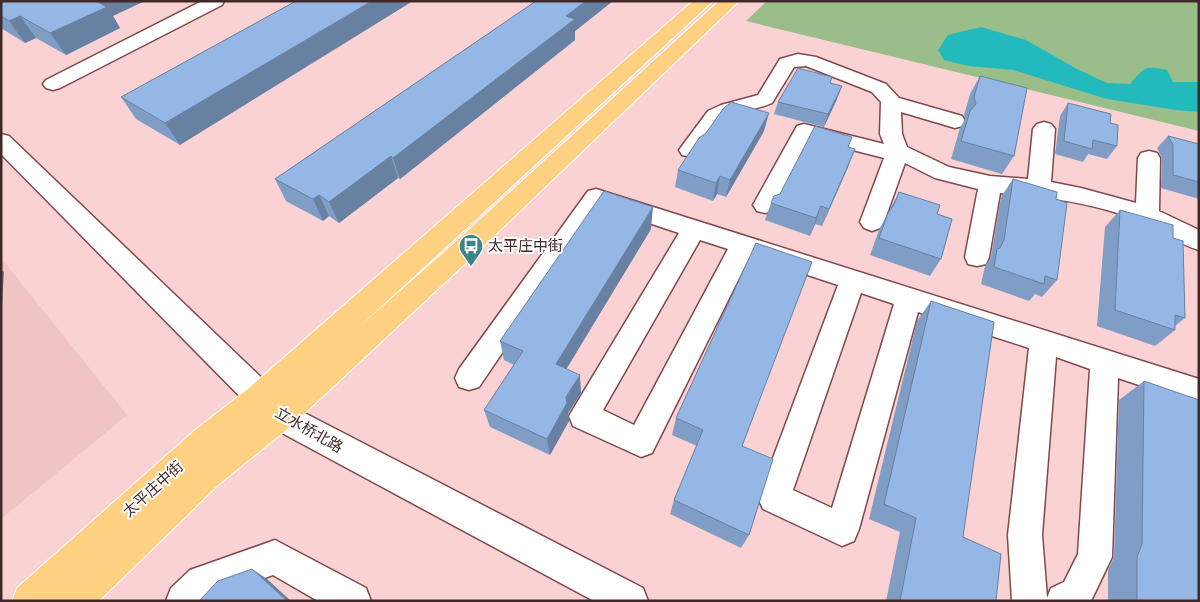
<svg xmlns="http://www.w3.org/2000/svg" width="1200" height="602" font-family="Karla,'Noto Sans SC',sans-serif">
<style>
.built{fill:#f0c3c4}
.green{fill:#9abe8a}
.water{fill:#22babd}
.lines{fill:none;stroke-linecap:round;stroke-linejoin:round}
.minor-casing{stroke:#81484c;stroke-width:3}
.major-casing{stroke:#fff;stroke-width:2}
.minor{fill:#fff;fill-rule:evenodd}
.major{fill:#fed182;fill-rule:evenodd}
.wall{fill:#809dc6}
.shaded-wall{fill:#6880a1}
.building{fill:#95b7e6;stroke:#6880a1}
.labels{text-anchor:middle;stroke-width:4;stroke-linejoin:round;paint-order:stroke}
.poi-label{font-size:15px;fill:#412829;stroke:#fefefe;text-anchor:start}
.street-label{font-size:15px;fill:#412829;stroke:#fefefe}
</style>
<rect width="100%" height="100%" fill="#fbd2d3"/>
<path class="built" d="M1,258L127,415L1,519Z"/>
<path class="green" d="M767,1H1199V131L746,21Z"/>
<path class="water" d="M981,27L1026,40L1077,69L1107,83L1130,84C1145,67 1145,65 1167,70L1173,82H1199V112L1176,110L1107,99L1013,70L968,66L944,60L938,50L948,35Z"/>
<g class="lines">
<defs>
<g id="minor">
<path d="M202,1H224L222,5L60,88L53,90L46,88L43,84L46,80Z"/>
<path d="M798,54L816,57L886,84L899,98L962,116L965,121L962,126L955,128L901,112L902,134L907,147L949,167L990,176L1028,179L1033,129L1037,124L1044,122L1051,124L1055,129L1051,182L1081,188L1136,203L1138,158L1141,153L1149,151L1157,153L1160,158L1159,211L1199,230V250C1178,244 1160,230 1140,221C1098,204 1045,196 1000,193L989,257L986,264L977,266L968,264L965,257L978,189L935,178L905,163L884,222L880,228L872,231L864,228L860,222L884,158L810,139L773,211L765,213L757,211L753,205L797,126L804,124L884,144L880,134L881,102L872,92L806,66L794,67L772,103C757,110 737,110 724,120C708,132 706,162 682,155L679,150L708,111L721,105L758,95L780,59Z"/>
<path d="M1,134L9,136L291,406L643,588L648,601H594L269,426L1,154Z"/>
<path d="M596,189L1199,379V405L1118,378L1112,557L1091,601H1012L1008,535L1029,348L918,312L859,529L854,541L842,546L763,509L758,498L838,285L750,256L652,453L641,457L573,426L569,416L679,233L601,207L479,387L469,390L459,387L455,378L459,369L588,191ZM700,240L728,249L634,425L603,410ZM861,293L894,304L832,508L793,490ZM1056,357L1090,369L1078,554L1064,582L1051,588L1047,598L1042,535Z"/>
<path d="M275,540L366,588L371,601H318L273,575L213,596L208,601H166L171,588L190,570Z"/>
</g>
<path id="major" d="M693,1H713L358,328L451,246L719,1H739L469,260L291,426L218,485L99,601H12L17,588L194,431L249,388Z"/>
</defs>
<use href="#minor" class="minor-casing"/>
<use href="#major" class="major-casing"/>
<use href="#minor" class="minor"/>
<use href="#major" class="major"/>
</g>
<g class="wall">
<path d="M1,1L113,16L120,28L66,55L36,38L25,43L1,28Z"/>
<path d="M296,1L180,145L136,119L121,97Z"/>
<path d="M536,1H613L575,31V40L400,179L398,178L339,223L329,216L323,221L286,201L275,179Z"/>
<path d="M980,76L1014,156L1002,174L951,159L960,128L965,119L964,115L970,94Z"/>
<path d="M832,77L830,83L837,99L824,127L774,114L778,102Z"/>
<path d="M1068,103L1110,123L1117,146L1107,159L1088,154L1083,162L1055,154L1060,116Z"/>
<path d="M764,131L726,197L717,194L713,201L675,187L678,170Z"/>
<path d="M1168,136L1199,144V199L1161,188L1162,158L1157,148Z"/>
<path d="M852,137L848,147V167L822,226L815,224L810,236L765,220L771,203L780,194Z"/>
<path d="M1013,179L1056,199L1057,280L1042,297L1035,294L1029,301L981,284L985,266L991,257L1001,197Z"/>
<path d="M899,192L937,214L941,259L930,276L870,255L879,230Z"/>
<path d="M1120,210L1173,238L1185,318L1175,326V330L1155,346L1097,326L1105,227Z"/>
<path d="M651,229L566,369L581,393L568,413L569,421L550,455L490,427L484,410L514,365L504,360L500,341Z"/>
<path d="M931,301L963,537L996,601H886L900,532L869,519L917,321Z"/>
<path d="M1144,381L1199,601H1108V570L1114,557L1119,400Z"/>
<path d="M676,418L742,446L749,535L741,548L670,514L674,500L697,446L672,435Z"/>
</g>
<g class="shaded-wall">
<path d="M93,1H145L113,16L120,28L66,55L50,33Z"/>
<path d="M372,1H413L180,145L165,123Z"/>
<path d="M586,1H613L575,31V40L400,179L393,158L566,16Z"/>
<path d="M20,16L36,38L25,43L9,21Z"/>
<path d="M842,86L837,99L824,127L828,114Z"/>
<path d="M769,113L764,131L726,197L730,180Z"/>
<path d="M855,149L848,167L822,226L829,209Z"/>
<path d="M391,156L398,178L339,223L329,202Z"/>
<path d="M720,176L717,194L713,201L716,183Z"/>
<path d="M319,195L329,216L323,221L313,199Z"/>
<path d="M821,206L815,224L810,236L816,218Z"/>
<path d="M653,207L651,229L558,383L556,364Z"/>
<path d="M1,270L4,272L1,320Z"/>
<path d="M580,375L581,393L568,413L569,421L550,455L547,439L566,397Z"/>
<path d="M252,569L267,579L291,601H287Z"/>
</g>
<g class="building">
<path d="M1,1H96L107,7L50,33L20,16L9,21L1,16Z"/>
<path d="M296,1H372L165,123L121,97Z"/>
<path d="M536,1H586L566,16L575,19L393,158L391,156L329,202L319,195L313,199L275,179Z"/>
<path d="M798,68L832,77L830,83L842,86L828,114L778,102Z"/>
<path d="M980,76L1027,88L1014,156L961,141L970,111L976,104L974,97Z"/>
<path d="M731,102L769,113L730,180L720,176L716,183L678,170L699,138L706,133L723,109Z"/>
<path d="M1068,103L1111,114L1110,123L1118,125L1117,146L1093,140L1092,149L1064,141Z"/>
<path d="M815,126L852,137L848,147L855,149L829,209L821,206L816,218L771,203L774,196L780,194Z"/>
<path d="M1168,136L1199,144V182L1173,175V145Z"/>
<path d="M1013,179L1057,192L1056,199L1067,203L1057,280L1045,276L1044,284L994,267L997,249L1000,248L1004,240Z"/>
<path d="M604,191L653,207L556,364L580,375L566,397L567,403L547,439L484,410L523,351L500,341Z"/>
<path d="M899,192L940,205L937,214L952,219L941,259L879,238L888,213L894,205Z"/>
<path d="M1120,210L1173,225V238L1183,241L1185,318L1175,315V330L1115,310Z"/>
<path d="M756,243L812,262L742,446L773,459L749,535L674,500L703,430L676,418Z"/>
<path d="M931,301L994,322L963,537L1001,554L996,601H900L916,518L884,504Z"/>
<path d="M1144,381L1199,400V601H1137V557L1142,544Z"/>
<path d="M252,569L287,601H199L218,581Z"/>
</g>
<defs>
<symbol id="bus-pin" viewBox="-11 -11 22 30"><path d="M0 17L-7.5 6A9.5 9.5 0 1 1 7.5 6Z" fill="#3c8586" stroke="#fefefe"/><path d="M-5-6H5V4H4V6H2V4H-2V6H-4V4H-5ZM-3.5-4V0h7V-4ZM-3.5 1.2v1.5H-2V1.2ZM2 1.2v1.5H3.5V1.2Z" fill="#fff"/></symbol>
</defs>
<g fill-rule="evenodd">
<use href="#bus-pin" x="457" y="232" width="28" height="38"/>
</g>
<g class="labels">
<g class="poi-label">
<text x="488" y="251">太平庄中街</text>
</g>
<g class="street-label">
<text transform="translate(309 430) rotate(30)" y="5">立水桥北路</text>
<text transform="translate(153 489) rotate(-42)" y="5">太平庄中街</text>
</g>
</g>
<rect width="1200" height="602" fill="none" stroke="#412829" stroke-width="5"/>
</svg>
